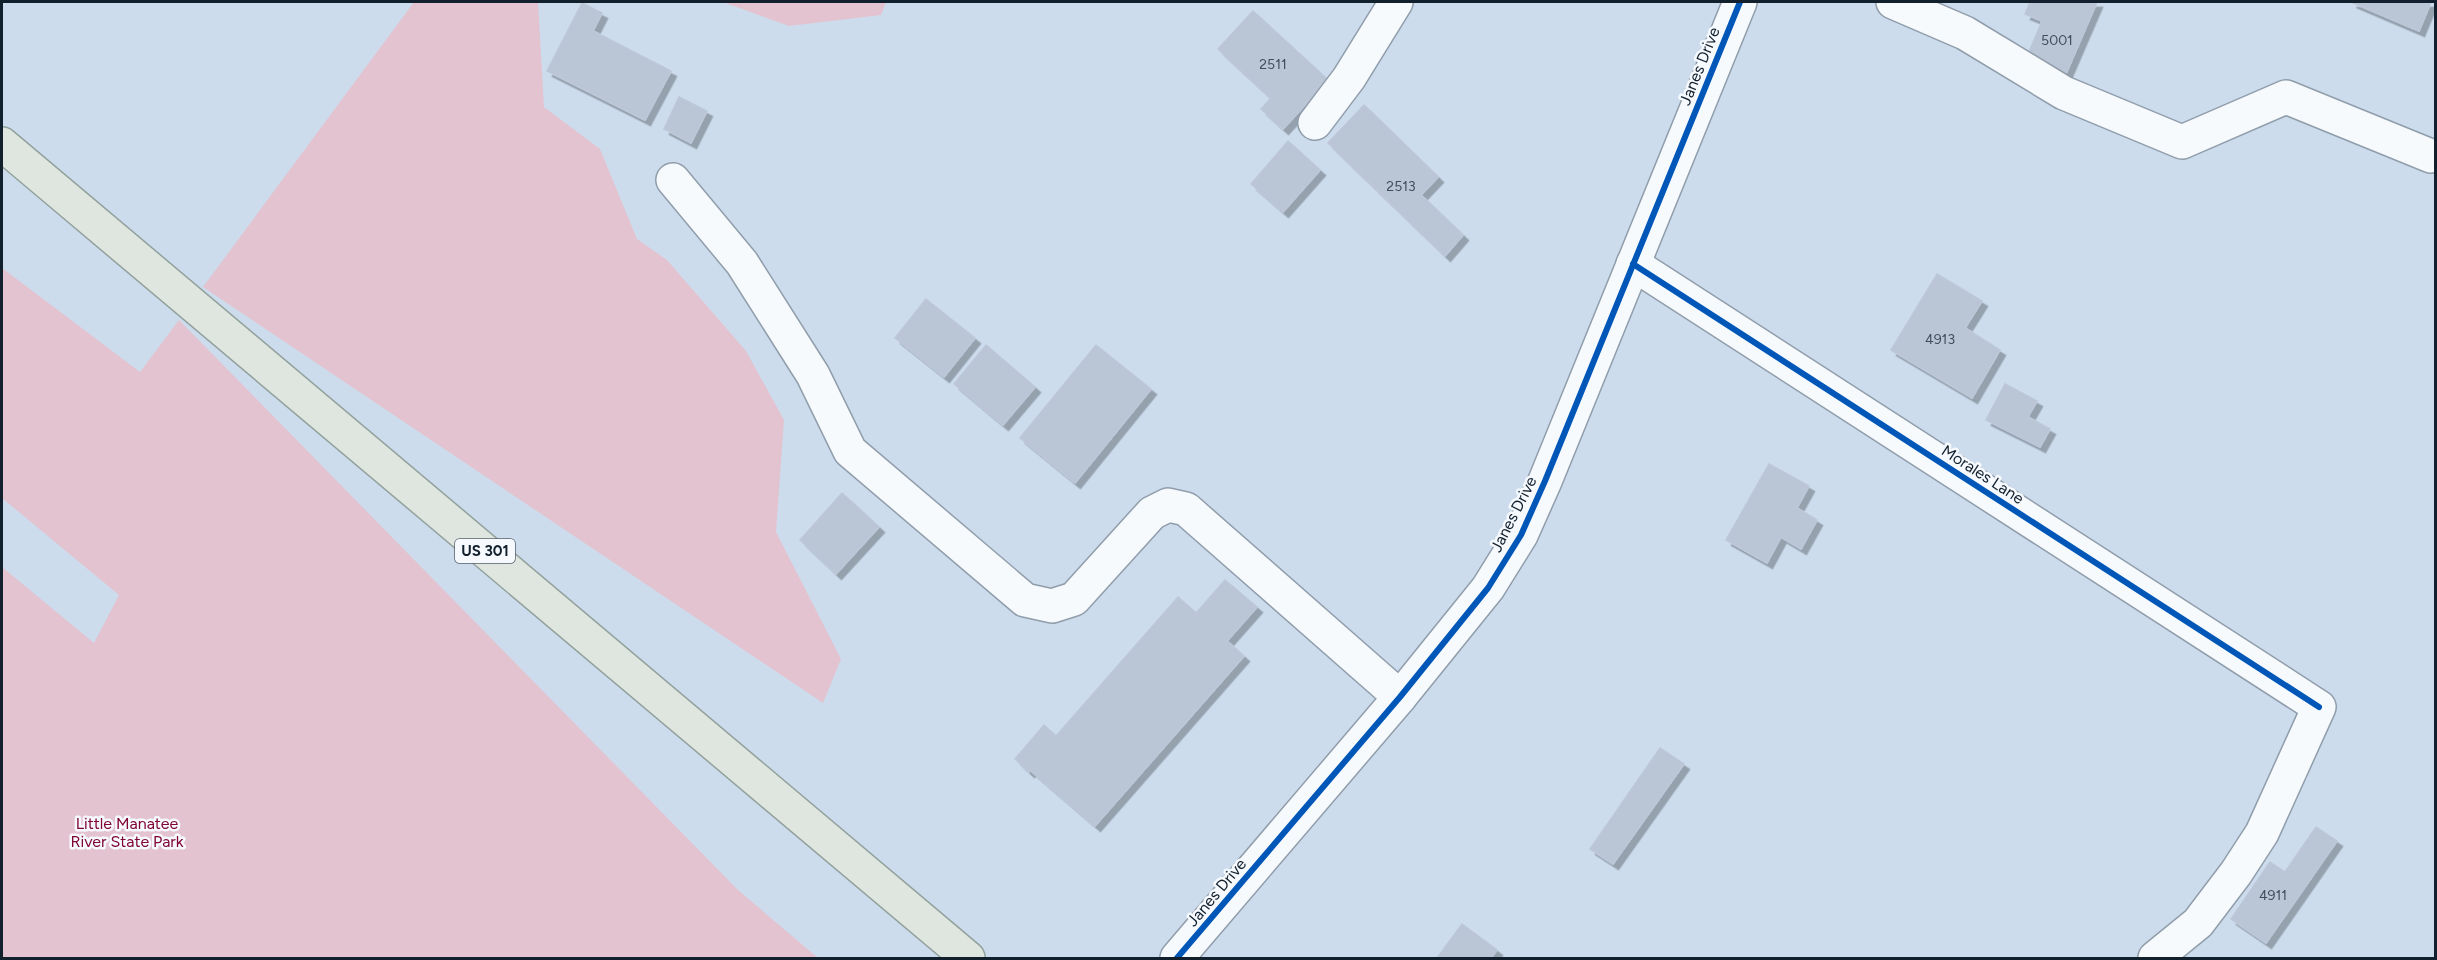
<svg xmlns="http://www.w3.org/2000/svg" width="2437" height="960" font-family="Figtree,sans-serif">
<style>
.green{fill:#e3c3cf}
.building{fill:#bac5d5;stroke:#bdc7d8;stroke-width:1.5;filter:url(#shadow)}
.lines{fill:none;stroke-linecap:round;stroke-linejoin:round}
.minor-casing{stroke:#909dab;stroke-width:36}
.major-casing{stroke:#92a19c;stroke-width:36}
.minor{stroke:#f7fafc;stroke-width:33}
.major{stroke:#dfe5df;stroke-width:33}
.cycleway-casing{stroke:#f6fafe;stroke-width:10}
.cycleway{stroke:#0057b8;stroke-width:6}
.labels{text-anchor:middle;stroke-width:5;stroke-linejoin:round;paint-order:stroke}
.number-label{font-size:14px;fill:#404d5c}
.shield{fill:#f6fafe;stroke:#56616c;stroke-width:1.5}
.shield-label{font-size:15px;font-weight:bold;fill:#12202e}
.street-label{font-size:16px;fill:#12202e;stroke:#f6fafe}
.park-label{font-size:16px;fill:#810531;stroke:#f6fafe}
</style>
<defs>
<filter id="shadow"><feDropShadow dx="5.5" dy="5.5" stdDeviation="0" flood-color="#0004"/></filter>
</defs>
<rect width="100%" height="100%" fill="#ccdced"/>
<g class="green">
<path d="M414,2H538L544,107L600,149L637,239L667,260L746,351L784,420L776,532L841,659L823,703L203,287Z"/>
<path d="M723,2H886L881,15L789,26Z"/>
<path d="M2,268L140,372L179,320L738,890L818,958H2V567L94,643L119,595L2,498Z"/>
</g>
<g class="building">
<path d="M2030,2H2097L2065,76L2026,59L2042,21L2025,14Z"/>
<path d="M2351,2H2431L2419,31Z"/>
<path d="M582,3L602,13L593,31L671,71L645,120L547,71Z"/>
<path d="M1253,11L1328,80L1283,129L1261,109L1271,98L1218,49Z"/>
<path d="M679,97L707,111L691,143L664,129Z"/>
<path d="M1364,105L1438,177L1421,195L1463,235L1445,256L1328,143Z"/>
<path d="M1288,141L1320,170L1283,212L1251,184Z"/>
<path d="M1937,274L1982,301L1965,328L2000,350L1972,398L1891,350Z"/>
<path d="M926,299L975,338L944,377L895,338Z"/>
<path d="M986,345L1035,387L1003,425L954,384Z"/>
<path d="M1096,345L1151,389L1075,483L1020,438Z"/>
<path d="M2005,384L2037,401L2028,417L2050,429L2040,447L1986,420Z"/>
<path d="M1769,464L1809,486L1797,508L1817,520L1801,549L1781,537L1767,563L1726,540Z"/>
<path d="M842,493L879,527L836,574L800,540Z"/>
<path d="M1225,580L1257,607L1227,641L1244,656L1095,826L1030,770L1029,772L1015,759L1044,725L1056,736L1178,597L1196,613Z"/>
<path d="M1660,748L1684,764L1613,864L1590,849Z"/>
<path d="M2316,827L2337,841L2266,943L2231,919L2270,862L2285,872Z"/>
<path d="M1462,924L1497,950L1491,958H1437Z"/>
</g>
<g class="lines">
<defs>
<g id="minor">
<path d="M1893,2L1965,33L2064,93L2182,142L2286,97L2431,156"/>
<path d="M1315,123L1349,78L1396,2"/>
<path d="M673,180L742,263L813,375L850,451L1025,600L1052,606L1074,599L1152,513L1168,505L1186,509L1400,697"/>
<path d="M1633,264L2319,707L2262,833L2236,873L2198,923L2155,958"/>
<path d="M1177,958L1400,697L1488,588L1521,535L1545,481L1740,2"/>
</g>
<path id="major" d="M2,144L968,958"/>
</defs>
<use href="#minor" class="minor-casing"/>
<use href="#major" class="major-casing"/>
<use href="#minor" class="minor"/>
<use href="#major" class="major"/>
<defs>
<g id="cycleway">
<path d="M1633,264L2319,707"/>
<path d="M1177,958L1400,697L1488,588L1521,535L1545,481L1740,2"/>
</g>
</defs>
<use href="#cycleway" class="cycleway-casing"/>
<use href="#cycleway" class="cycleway"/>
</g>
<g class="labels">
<g class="number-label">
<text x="2057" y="45">5001</text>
<text x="1273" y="69">2511</text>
<text x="1401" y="191">2513</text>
<text x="1940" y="344">4913</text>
<text x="2273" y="900">4911</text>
</g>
<rect class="shield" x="455" y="539" width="60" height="24" rx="4.5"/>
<g class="shield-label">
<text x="485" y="556">US 301</text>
</g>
<g class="street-label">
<text transform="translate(1699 66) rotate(-68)" y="6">Janes Drive</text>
<text transform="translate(1983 474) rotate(33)" y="6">Morales Lane</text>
<text transform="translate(1513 514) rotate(-63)" y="6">Janes Drive</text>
<text transform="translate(1216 892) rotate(-50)" y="6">Janes Drive</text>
</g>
<g class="park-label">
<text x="127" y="829">Little Manatee<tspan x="127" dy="18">River State Park</tspan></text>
</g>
</g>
<rect width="2437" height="960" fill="none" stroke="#12202e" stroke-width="6"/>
</svg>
